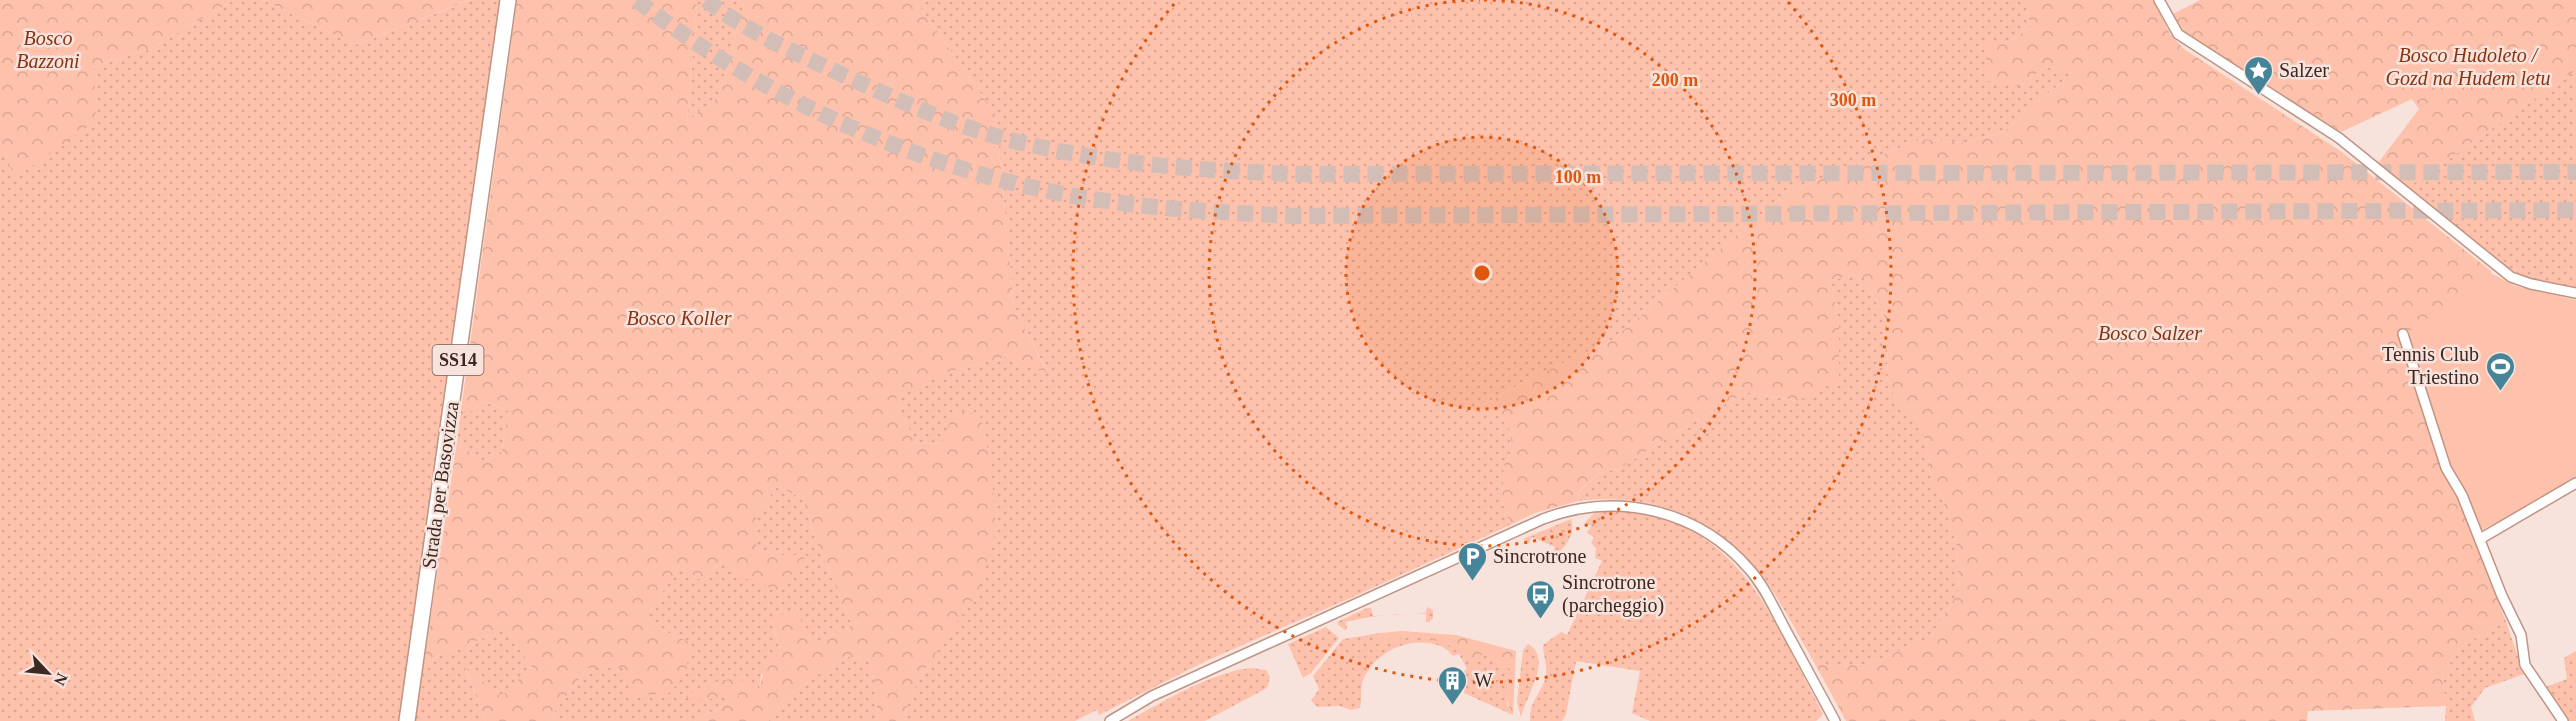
<svg xmlns="http://www.w3.org/2000/svg" width="2576" height="721" font-family="Georgia,serif">
<style>
.grass{fill:url(#grass-dots)}
.forest{fill:url(#forest-crowns)}
.pitch{fill:#fec1ab}
.lines{fill:none;stroke-linecap:round;stroke-linejoin:round}
.highway-tunnel{stroke:#d2beb7;stroke-width:16;stroke-dasharray:16 8;stroke-linecap:butt}
.street-casing{stroke:#c19382;stroke-width:12}
.primary-casing{stroke:#c19382;stroke-width:18}
.street{stroke:#fff;stroke-width:9}
.primary{stroke:#fff;stroke-width:15}
.ring{fill:none;stroke:#df570d;stroke-width:3;stroke-dasharray:3 6}
.labels{text-anchor:middle;stroke-width:5;stroke-linejoin:round;paint-order:stroke}
.shield{fill:#f8e3dc;stroke:#74615a;stroke-width:1.5}
.shield-label{font-size:18px;font-weight:bold;fill:#3c2923}
.park-label{font-size:20px;font-style:italic;fill:#863411;stroke:#f8e3dc}
.poi-label{font-size:20px;fill:#3c2923;stroke:#f8e3dc;text-anchor:start}
.street-label{font-size:20px;fill:#3c2923;stroke:#f8e3dc}
.centre{fill:#df570d;stroke:#f8e3dc;stroke-width:3}
.ring-label{font-size:18px;text-anchor:middle;font-weight:bold;fill:#df570d;stroke:#f8e3dc;stroke-width:5;stroke-linejoin:round;paint-order:stroke}
</style>
<defs>
<pattern id="grass-dots" width="8" height="8" patternUnits="userSpaceOnUse" patternTransform="scale(1.5)"><rect width="8" height="8" fill="#fec1ab"/><path d="M2 2h.1M6 6h.1" fill="none" stroke="#dba693" stroke-width="1.8" stroke-linecap="round"/></pattern>
<pattern id="forest-crowns" width="20" height="18" patternUnits="userSpaceOnUse" patternTransform="scale(1.5)"><rect width="20" height="18" fill="#fec1ab"/><path d="M2 6a3 3 0 1 1 6 0M12 15a3 3 0 1 1 6 0" fill="none" stroke="#dba693"/></pattern>
</defs>
<rect width="100%" height="100%" fill="#f8e3dc"/>
<g class="grass">
<path d="M234,0H263L355,45L470,0H500L400,721H0V142L15,177L94,67L150,49Z"/>
<path d="M697,0H745L718,97L687,121Z"/>
<path d="M915,0H2024L2031,27L2004,44L1985,37L2020,86L2045,67L2072,73L2005,131L1966,143L1922,139L1788,192L1612,340L1526,381L1481,406L1497,412L1510,430L1511,451L1504,465L1502,501L1510,525L1355,596L1206,661L1099,715L1097,710L1075,721H904L909,698L928,665L940,444L915,442L895,398L945,373L1005,357L1048,373L1014,307L996,115Z"/>
<path d="M2576,70V289L2530,279L2510,269L2408,187Z"/>
<path d="M1861,274L1887,321L1888,388L1916,418L1927,446L1930,476L1943,501L1957,547L1959,591L1930,638L1868,664L1833,666L1814,662C1800,638 1787,613 1772,590C1726,522 1659,491 1578,501L1579,492L1599,473L1618,469L1702,417L1747,392L1797,401L1839,323L1831,280Z"/>
<path d="M485,402L508,411L501,456L481,461L457,442L460,418Z"/>
<path d="M778,486L803,499L817,543L852,625L816,643L771,619L782,656L761,675L759,691L701,700L742,694L695,721H548L587,668H623L690,642L663,631L646,617L679,567L703,581L724,558L806,555H777L756,548V513Z"/>
<path d="M1617,511C1740,518 1773,620 1823,714L1816,721H1650L1632,713L1640,671L1576,661L1566,714L1562,721H1530C1529,703 1539,695 1545,680C1549,668 1543,656 1543,645L1561,632L1567,635L1602,561L1595,558L1596,548L1591,543L1594,537L1587,533L1591,526L1585,523L1595,512Z"/>
<path d="M1571,519C1576,529 1567,548 1557,553H1553L1555,547L1532,537L1529,543L1523,539Z"/>
<path d="M1427,607L1433,610V618L1429,622H1426V614C1398,613 1370,616 1346,622L1347,629L1345,630L1338,625L1337,622L1367,608H1371L1373,616L1426,613Z"/>
<path d="M2505,619L2524,674L2485,688L2471,707L2475,721H2445L2446,706L2442,675L2459,649Z"/>
<path d="M1326,627L1339,638L1311,673L1303,678L1288,644Z"/>
<path d="M506,629L532,667L501,698L465,667L486,721H415L424,662Z"/>
<path d="M1380,633V642C1390,643 1394,641 1404,638C1425,633 1446,644 1465,651L1471,664L1474,655H1489L1510,669L1507,704L1513,715L1464,693L1466,679L1464,671L1467,669L1459,654L1453,656C1450,653 1446,648 1442,647C1412,633 1370,653 1362,684C1360,692 1362,700 1360,708L1351,710L1340,706L1318,707L1311,701L1319,689L1313,676L1343,639Z"/>
<path d="M1528,644C1554,658 1525,698 1521,717L1517,702L1523,650Z"/>
<path d="M2576,651V721H2569L2545,687L2567,679L2564,658Z"/>
<path d="M844,656L870,660L878,714L876,721H770L784,699Z"/>
<path d="M1251,668L1266,670L1270,677L1267,688L1205,721H1128C1161,702 1215,671 1251,668Z"/>
</g>
<g class="forest">
<path d="M0,0H234L150,49L94,67L96,121L15,178L0,142Z"/>
<path d="M263,0H469L355,45Z"/>
<path d="M517,0H697L687,121L718,97L745,0H915L996,115L1014,307L1048,374L1005,357L945,373L896,398L915,442L940,444L956,410L980,415L991,464L996,529L978,592L928,665L909,698L904,721H876L878,714L870,660L844,656L784,699L770,721H695L740,695L701,700L685,697L708,683L737,678L759,690L766,659L782,655L771,619L794,610L816,643L852,625L817,543L803,499L778,486L756,513V548L777,555H807L779,591L731,573L724,558L703,581L679,567L646,617L663,631L690,642L686,674L669,693L631,696L623,668H587L548,721H486L465,666L501,697L532,667L506,629L424,662L457,442L481,461L501,456L508,411L485,402L460,418Z"/>
<path d="M2024,0H2153L2170,34L2184,49L2342,152L2492,272L2407,334L2404,330L2399,334L2442,471L2459,499L2505,619L2459,649L2442,675L2446,706L2308,711L2307,721H1846L1814,662L1833,666L1868,664L1930,638L1959,591L1957,547L1943,501L1930,477L1927,446L1916,418L1888,388L1887,321L1861,274L1831,280L1839,323V380L1798,401L1747,392L1702,417L1618,469L1599,473L1579,491L1578,501L1535,513L1510,525L1502,501L1504,465L1511,451L1510,430L1497,412L1485,413L1480,407L1526,381L1612,340L1788,192L1922,139L1966,143L2005,131L2072,73L2045,67L2020,86L1987,81L1985,36L2004,44L2031,27Z"/>
<path d="M2200,0H2576V70L2408,187L2378,163L2419,109L2412,99L2341,132L2185,33L2173,14Z"/>
<path d="M1402,631L1456,635L1516,651L1513,715C1504,699 1506,686 1510,669C1498,661 1488,652 1474,656L1479,672L1473,674L1465,651L1428,638H1404L1385,645L1380,642V633Z"/>
</g>
<path class="pitch" d="M2489,272L2515,286L2576,300V477L2549,495L2480,531L2470,502L2448,469L2407,334Z"/>
<g class="lines">
<g class="highway-tunnel">
<path d="M637,0C763,100 934,175 1093,199C1159,210 1225,212 1292,216L2576,210"/>
<path d="M706,0C746,31 795,53 841,74C891,97 940,120 992,135C1090,163 1193,170 1294,174L2576,172"/>
</g>
<defs>
<g id="street">
<path d="M2159,0L2178,34L2339,138L2511,277L2531,284L2576,293"/>
<path d="M2403,334L2446,468L2462,495L2502,596L2521,635L2525,665L2563,721"/>
<path d="M2480,539L2576,483"/>
<path d="M1110,721L1152,696L1543,519C1616,491 1698,509 1750,570C1764,586 1773,606 1783,625C1800,657 1818,689 1835,721"/>
</g>
<path id="primary" d="M407,721L508,0"/>
</defs>
<use href="#street" class="street-casing"/>
<use href="#primary" class="primary-casing"/>
<use href="#street" class="street"/>
<use href="#primary" class="primary"/>
</g>
<circle cx="1482" cy="273" r="136" fill="#df570d" fill-opacity=".12"/>
<g class="ring">
<circle cx="1482" cy="273" r="136"/>
<path d="M1484 0A273 273 0 1 1 1480 0"/>
<path d="M1788 2A409 409 0 1 1 1176 2"/>
</g>
<defs>
<symbol id="sight-pin" viewBox="-11 -11 22 30"><path d="M0 17L-7.5 6A9.5 9.5 0 1 1 7.5 6Z" fill="#468599" stroke="#f8e3dc"/><path d="M0-6L1.8-2.2L6-1.7L2.9 1.2L3.7 5.4L0 3.3L-3.7 5.4L-2.9 1.2L-6-1.7L-1.8-2.2Z" fill="#fff"/></symbol>
<symbol id="stadium-pin" viewBox="-11 -11 22 30"><path d="M0 17L-7.5 6A9.5 9.5 0 1 1 7.5 6Z" fill="#468599" stroke="#f8e3dc"/><path d="M0-5a6.5 5 0 1 0 0 10a6.5 5 0 1 0 0-10ZM-3.5-1.8h7v3.6h-7Z" fill="#fff"/></symbol>
<symbol id="parking-pin" viewBox="-11 -11 22 30"><path d="M0 17L-7.5 6A9.5 9.5 0 1 1 7.5 6Z" fill="#468599" stroke="#f8e3dc"/><path d="M-3.5-5.5H1a3.5 3.5 0 0 1 0 7H-1V5.5H-3.5ZM-1-3.4V-.6H.8a1.4 1.4 0 0 0 0-2.8Z" fill="#fff"/></symbol>
<symbol id="bus-pin" viewBox="-11 -11 22 30"><path d="M0 17L-7.5 6A9.5 9.5 0 1 1 7.5 6Z" fill="#468599" stroke="#f8e3dc"/><path d="M-5-6H5V4H4V6H2V4H-2V6H-4V4H-5ZM-3.5-4V0h7V-4ZM-3.5 1.2v1.5H-2V1.2ZM2 1.2v1.5H3.5V1.2Z" fill="#fff"/></symbol>
<symbol id="building-pin" viewBox="-11 -11 22 30"><path d="M0 17L-7.5 6A9.5 9.5 0 1 1 7.5 6Z" fill="#468599" stroke="#f8e3dc"/><path d="M-4-6H4V6H1V3H-1V6H-4ZM-2.5-4.3h1.7v1.8h-1.7ZM.8-4.3h1.7v1.8H.8ZM-2.5-1h1.7V.8h-1.7ZM.8-1h1.7V.8H.8Z" fill="#fff"/></symbol>
</defs>
<g fill-rule="evenodd">
<use href="#sight-pin" x="2242" y="54" width="33" height="45"/>
<use href="#stadium-pin" x="2484" y="350" width="33" height="45"/>
<use href="#parking-pin" x="1456" y="540" width="33" height="45"/>
<use href="#bus-pin" x="1524" y="578" width="33" height="45"/>
<use href="#building-pin" x="1436" y="664" width="33" height="45"/>
</g>
<g class="labels">
<rect class="shield" x="432.5" y="345" width="51" height="30" rx="4.5"/>
<g class="shield-label">
<text x="458" y="366">SS14</text>
</g>
<g class="park-label">
<text x="48" y="45">Bosco<tspan x="48" dy="23">Bazzoni</tspan></text>
<text x="2468" y="62">Bosco Hudoleto /<tspan x="2468" dy="23">Gozd na Hudem letu</tspan></text>
<text x="679" y="325">Bosco Koller</text>
<text x="2150" y="340">Bosco Salzer</text>
</g>
<g class="poi-label">
<text x="2279" y="77">Salzer</text>
<text x="2479" y="361" text-anchor="end">Tennis Club<tspan x="2479" dy="23">Triestino</tspan></text>
<text x="1493" y="563">Sincrotrone</text>
<text x="1562" y="589">Sincrotrone<tspan x="1562" dy="23">(parcheggio)</tspan></text>
<text x="1474" y="687">W</text>
</g>
<g class="street-label">
<text transform="translate(440 485) rotate(-82)" y="7">Strada per Basovizza</text>
</g>
</g>
<circle cx="1482" cy="273" r="9" class="centre"/>
<g class="ring-label">
<text x="1675" y="86">200 m</text>
<text x="1853" y="106">300 m</text>
<text x="1578" y="183">100 m</text>
</g>
<g transform="translate(48 673) rotate(116)" stroke="#f8e3dc" stroke-width="4.5" paint-order="stroke">
<path d="M0-4.5L10 22L0 15L-10 22Z" fill="#3c2923"/>
<text y="-9" font-size="16" font-weight="bold" text-anchor="middle" fill="#3c2923">N</text>
</g>
</svg>
